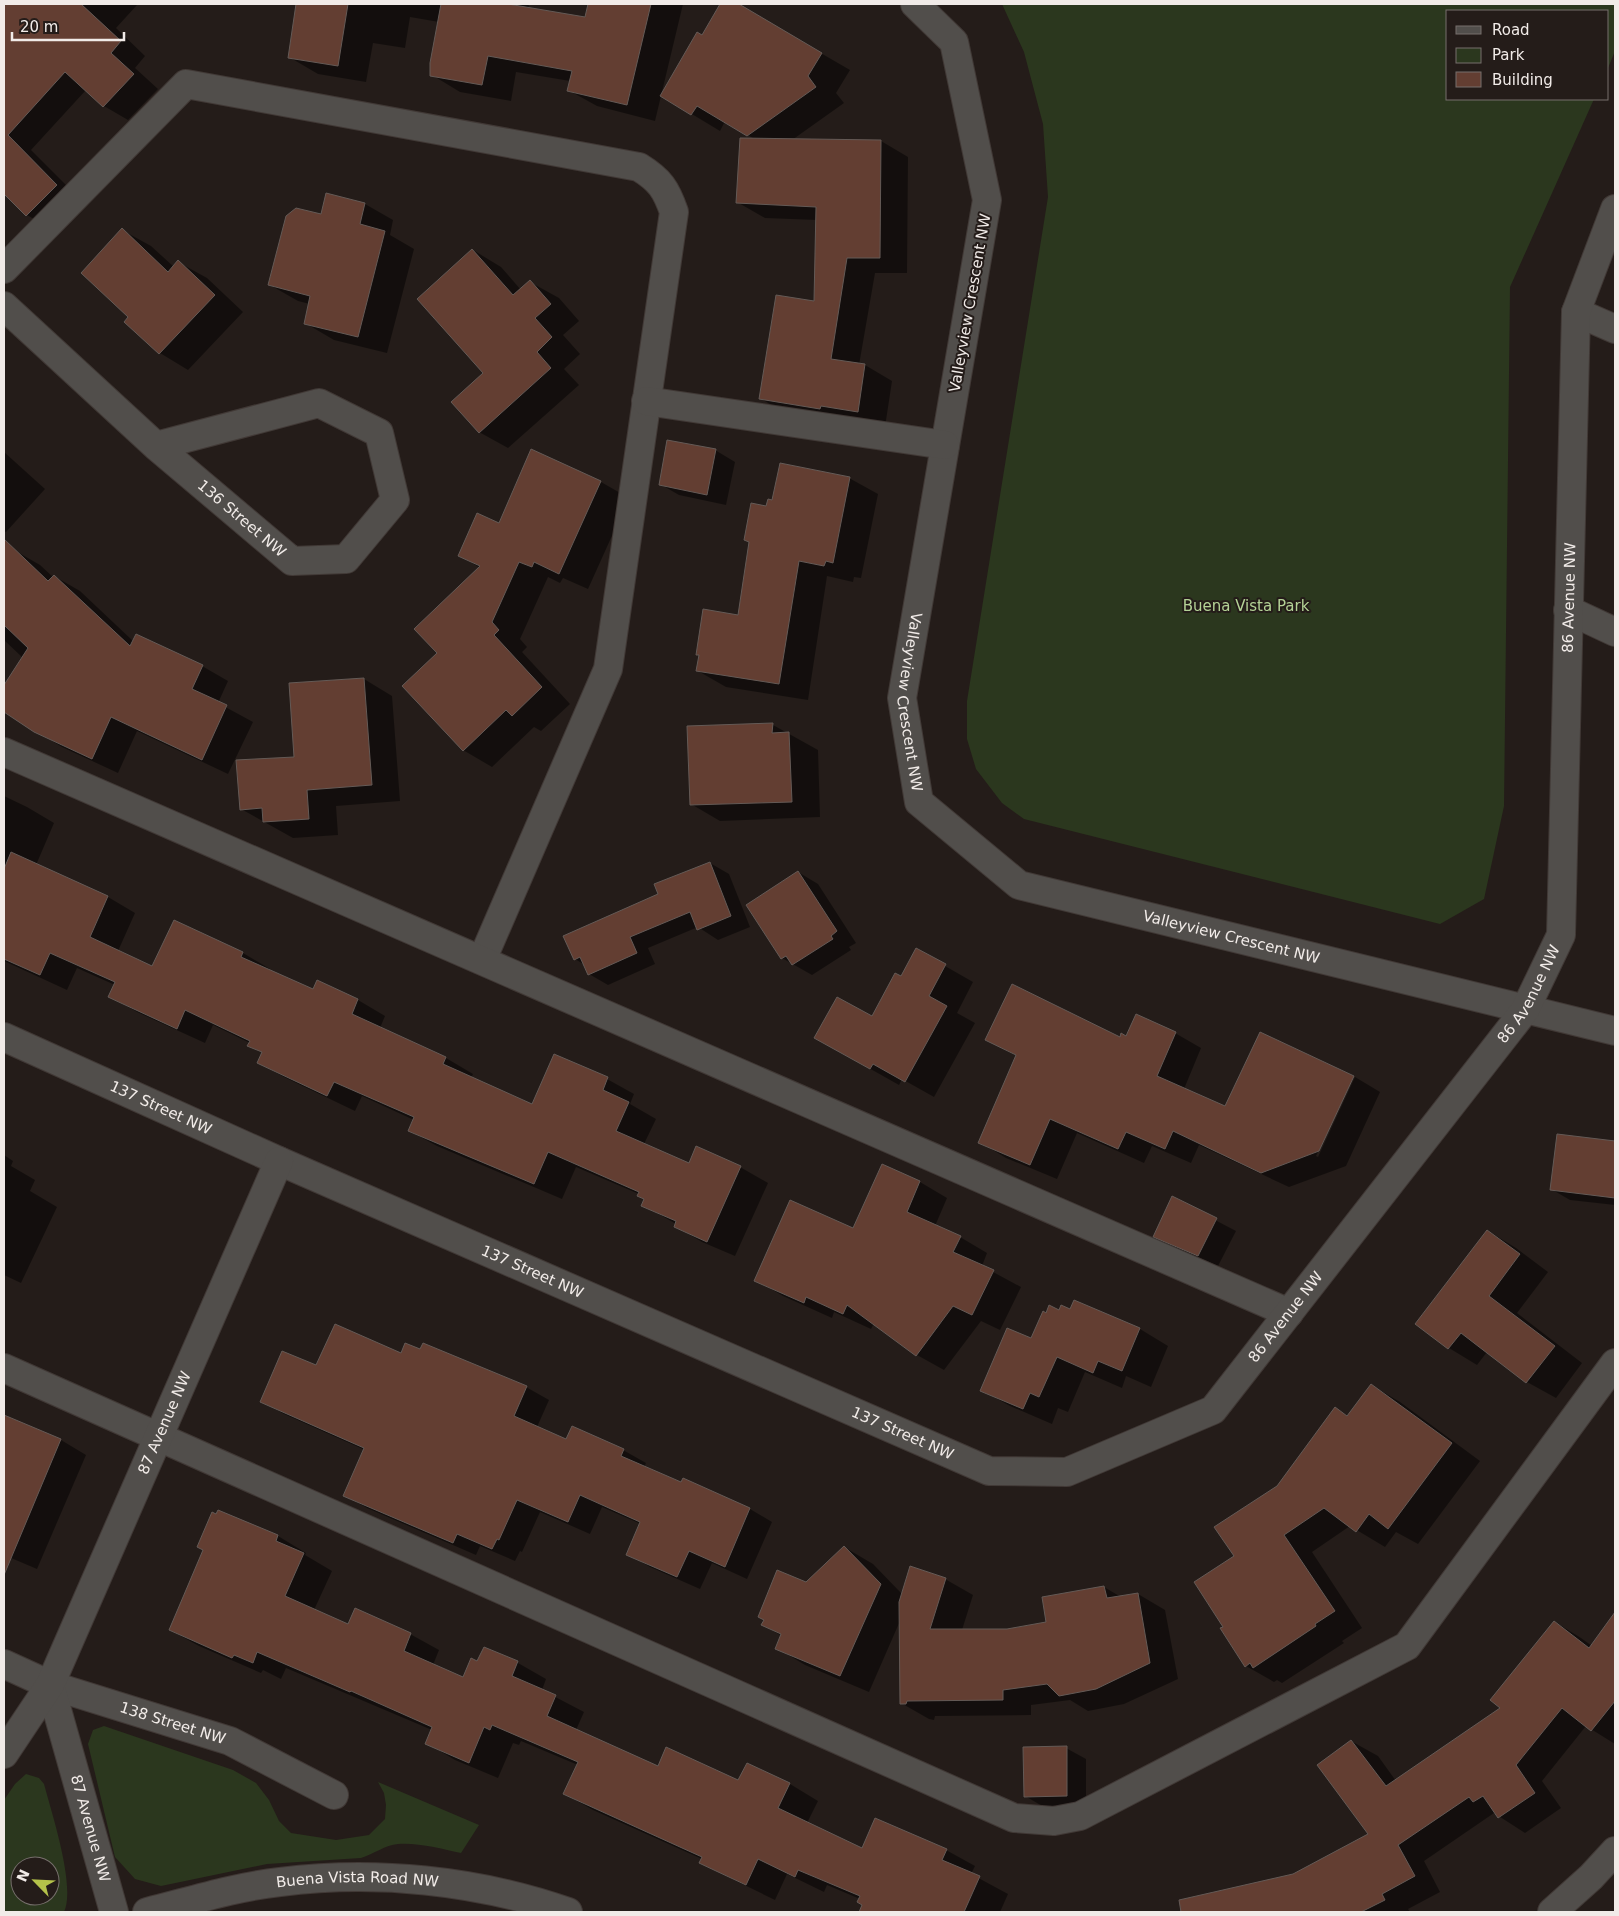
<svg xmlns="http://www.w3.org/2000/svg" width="1619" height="1916" font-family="'DejaVu Sans',sans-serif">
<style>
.green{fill:#2b371e;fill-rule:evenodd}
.shadow{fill:#0007}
.building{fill:#633e32;stroke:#645a56}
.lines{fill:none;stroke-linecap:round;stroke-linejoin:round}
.minor-casing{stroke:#413936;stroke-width:30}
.minor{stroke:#514e4b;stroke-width:28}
.labels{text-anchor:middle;stroke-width:4;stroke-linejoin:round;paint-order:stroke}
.street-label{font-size:15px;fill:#f1ebe8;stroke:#241c19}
.park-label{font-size:15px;fill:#b4d296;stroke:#241c19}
</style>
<rect width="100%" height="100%" fill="#241c19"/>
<g class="green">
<path d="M1002,4H1615V51L1608,68V11H1448V99H1594L1510,287L1504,806L1484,899L1440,924L1024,819L1002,803L976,769L967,739V701L1048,197L1043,124L1024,52Z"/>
<path d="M104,1726L233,1770L256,1783L269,1800L279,1821L291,1833L336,1840L369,1835L385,1819L386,1805L384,1793L378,1782L479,1825L461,1853C444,1849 415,1842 398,1844C385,1845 374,1854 361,1858L267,1864L161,1886L135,1879L115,1857L88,1744L93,1730Z"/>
<path d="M26,1774L39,1778L44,1784C52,1814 76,1887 64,1912H4V1800L15,1784ZM20,1866H50V1896H20Z"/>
</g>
<g class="shadow">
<path d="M4,4H135L137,5L116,28L145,56L135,68L158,89L128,120L104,106L86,90L31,150L81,200L51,229L27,215L4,192V33L14,22L4,13Z"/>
<path d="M298,4H529L528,9L586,19L589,4H683L655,121L597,106L568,90L570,81L516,72L511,101L460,92L432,75L439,22L410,17L405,48L373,43L366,82L318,74L289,57Z"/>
<path d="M721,4H736L850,70L836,93L844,103L792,140L881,141L908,157L907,273H875L859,365H865L892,381L885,427L788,414L761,399L816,302L817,220L765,218L737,202L756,140L725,121L720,131L662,96L702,36Z"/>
<path d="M365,204L393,220L390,235L414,249L387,353L334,340L305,323L310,304L298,301L270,285L322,216Z"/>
<path d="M122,230L151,246L174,267L178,262L207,278L243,312L188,370L160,353L125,322L130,317Z"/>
<path d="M473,250L501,267L521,290L530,282L559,298L579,321L563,335L580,354L564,369L579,385L508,448L479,432L485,373Z"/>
<path d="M715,450L735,462L726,505L679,495L660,484Z"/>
<path d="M532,451L601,482L629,498L588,589L563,578L560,583L548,577L520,639L527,647L522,652L570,704L541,731L534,727L492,767L463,750L439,653L480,568L460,555L499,524Z"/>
<path d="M4,452L45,489L6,532L4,531Z"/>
<path d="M849,478L878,494L861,578L854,577L853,582L827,576L808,700L726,687L698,671L739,616L767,508Z"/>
<path d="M14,550L40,565L53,577L54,576L80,591L133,641L202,666L228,681L218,703L253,722L228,774L137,731L118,773L62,747L4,711V687L23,658L4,640V560Z"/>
<path d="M364,679L392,696L400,801L336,806L338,835L293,838L241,809L295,758Z"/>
<path d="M773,725L818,750L820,817L720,821L691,804Z"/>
<path d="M4,796L27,807L54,823L36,865L108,897L135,913L118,951L153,968L174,921L243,953L270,969L269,971L313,991L318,982L358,1000L385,1016L380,1028L446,1058L473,1074L471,1078L533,1105L607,1079L634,1094L630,1104L656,1119L644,1144L689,1164L740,1167L768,1183L735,1256L702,1242L675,1226L676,1224L643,1205L646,1199L639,1194L576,1167L562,1199L437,1146L410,1131L414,1120L362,1096L355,1111L286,1078L258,1063L263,1053L249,1045L250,1043L213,1025L205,1043L137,1012L110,996L115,985L77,968L67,990L4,961Z"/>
<path d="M710,863L729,874L750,927L718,940L698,927L648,948L655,964L608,985L589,974L585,965L575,959L660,895Z"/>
<path d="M798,872L818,884L856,943L849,947L851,950L812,975L782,958Z"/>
<path d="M945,966L973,982L957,1013L975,1023L934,1097L902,1079L899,1085L844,1054L901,978Z"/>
<path d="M1175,1033L1201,1048L1184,1089L1226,1108L1261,1033L1354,1077H1353L1316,1156L1318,1157L1355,1077L1380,1092L1346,1166L1289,1187L1199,1145L1191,1163L1152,1146L1144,1163L1077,1133L1057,1179L1006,1158L980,1142L1017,1056L986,1039L1120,1038Z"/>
<path d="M1558,1136L1615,1142V1205L1570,1200L1551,1189Z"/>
<path d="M4,1155L13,1161L11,1166L35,1180L30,1191L57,1207L21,1283L4,1275Z"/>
<path d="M882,1165L920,1182L947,1198L935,1226L960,1237L987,1253L982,1266L1021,1287L1000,1330L981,1321L944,1370L917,1355L874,1323L871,1329L834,1312L832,1318L783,1296L756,1280L854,1229Z"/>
<path d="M1173,1198L1236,1231L1218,1266L1174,1247L1155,1236Z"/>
<path d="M1488,1231L1516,1248L1548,1272L1517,1313L1582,1363L1556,1398L1527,1382L1487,1352L1477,1365L1449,1348Z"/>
<path d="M1075,1301L1140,1329L1168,1346L1151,1387L1126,1376L1122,1388L1085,1372L1068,1412L1058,1408L1052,1424L1010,1406L982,1390L1031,1339L1047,1314L1071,1311Z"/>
<path d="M402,1355L526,1387L549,1400L537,1427L567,1440L623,1450L646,1463L644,1467L750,1509L772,1522L747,1579L712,1563L700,1589L650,1567L628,1554L641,1524L602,1507L590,1534L540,1512L522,1552L520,1551L515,1561L480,1546L476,1555L367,1508L344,1495L365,1450L284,1414L261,1401L317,1367Z"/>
<path d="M1371,1385L1400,1402L1480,1461L1418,1544L1396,1532L1385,1547L1350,1526L1312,1552L1362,1628L1342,1641L1344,1643L1282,1683L1277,1680L1274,1682L1246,1666L1225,1627L1235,1556L1278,1487L1336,1409L1348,1416Z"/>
<path d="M6,1417L61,1440L86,1455L37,1569L4,1555V1423Z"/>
<path d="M278,1536L306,1553L305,1555L332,1571L314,1610L349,1625L410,1634L439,1650L433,1665L463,1679L478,1663L485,1648L518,1663L546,1679L542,1690L584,1712L576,1730L658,1767L739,1782L747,1764L790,1784L818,1801L807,1823L863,1850H946L975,1866L971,1874L1008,1894L1000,1912H861L864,1905L860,1899L827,1885L824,1892L787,1874L775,1900L730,1878L701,1862L702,1859L593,1810L565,1794L578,1765L521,1741L519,1745L513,1743L498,1778L455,1760L427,1743L432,1730L286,1668L281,1679L263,1670L261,1673L199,1646L170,1630Z"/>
<path d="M844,1547L873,1564L902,1594L945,1579L973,1595L962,1630H1008L1048,1623L1104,1587L1121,1597L1138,1594L1165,1610L1178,1679L1124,1704L1088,1711L1070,1700L1031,1705V1715L935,1716L934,1720L929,1719L901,1703L900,1621L869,1692L805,1665L777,1648L782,1636L763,1625Z"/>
<path d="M1615,1614V1744L1586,1726L1542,1781L1561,1808L1525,1833L1494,1813L1424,1861L1440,1892L1408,1909L1410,1912H1188L1185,1900L1294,1875L1370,1834L1351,1741L1378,1756L1396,1781L1502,1708L1555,1622L1581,1638L1592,1646Z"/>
<path d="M1066,1748L1086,1759V1806L1044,1807L1025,1796Z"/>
</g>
<g class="building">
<path d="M4,4H81L121,41L111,53L134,74L103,107L65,72L8,135L57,185L26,216L4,194Z"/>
<path d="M296,4H348L338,66L288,58Z"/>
<path d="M441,4H508L585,17L588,4H651L627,105L567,91L572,71L488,56L482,85L430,76V63Z"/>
<path d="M720,4H739L822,53L808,76L816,87L747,136L697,106L691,115L660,96L697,32L702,35Z"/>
<path d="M740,138L881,140L880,258H847L831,359L865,364L858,412L821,406L820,409L759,399L776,295L814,301L816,207L736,203Z"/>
<path d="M326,193L365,203L360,224L385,231L358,337L304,324L310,296L268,285L286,216L296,208L321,214Z"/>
<path d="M122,228L168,272L178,260L215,295L159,354L124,322L128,317L81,273Z"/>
<path d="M472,249L513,295L530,280L551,304L535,318L552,337L537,352L551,368L479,433L451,402L483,373L417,299Z"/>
<path d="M667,440L716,449L707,495L659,485Z"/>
<path d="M531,449L601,481L559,574L534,562L532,567L519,562L492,622L499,630L494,635L542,687L512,716L506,710L463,751L402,686L437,653L414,629L480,566L458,556L477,513L499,523Z"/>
<path d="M780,463L850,477L833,563L826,561L824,566L799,561L779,684L696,671L699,655H696L703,609L738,615L749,542L744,540L751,503L766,506L768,499L772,500Z"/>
<path d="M4,539L48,581L54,575L130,646L136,634L203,665L192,689L227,705L202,760L111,717L92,759L34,732L4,712V685L28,648L4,625Z"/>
<path d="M364,678L372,785L307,790L309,819L263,822L262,808L240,810L236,760L294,757L289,683Z"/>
<path d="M773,723L772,733L789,732L792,802L690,805L687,726Z"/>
<path d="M11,852L108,896L90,937L152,966L174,920L243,952L241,957L313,989L317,980L358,999L352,1014L446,1057L443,1064L532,1104L554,1054L608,1077L603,1090L629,1102L616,1131L689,1163L696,1146L741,1166L707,1242L674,1227L676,1221L641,1206L644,1199L637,1196L639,1192L548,1152L534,1184L408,1131L414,1117L334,1082L327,1096L257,1063L262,1052L247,1046L250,1041L185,1010L177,1029L108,997L115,982L50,953L40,975L4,959V869Z"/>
<path d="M710,862L731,916L697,930L690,912L630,937L637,953L588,975L580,957L574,960L563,936L658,894L654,884Z"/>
<path d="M798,871L837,931L831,936L833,939L792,965L786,956L781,959L746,905Z"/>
<path d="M916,948L946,964L929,996L947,1006L905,1082L873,1064L870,1069L814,1038L837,997L872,1016L895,973L901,976Z"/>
<path d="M1012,984L1120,1037L1121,1033L1126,1036L1136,1014L1176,1032L1157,1076L1225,1106L1260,1032L1354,1076L1319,1151L1261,1173L1173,1131L1165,1149L1126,1132L1118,1149L1050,1119L1030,1165L978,1143L1016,1055L985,1040Z"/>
<path d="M1557,1134L1615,1141V1198L1550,1190Z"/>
<path d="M882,1164L920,1181L907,1212L961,1236L953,1252L994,1270L972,1315L953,1306L916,1356L847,1305L843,1314L806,1297L804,1303L754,1281L790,1200L853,1228Z"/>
<path d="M1172,1196L1217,1218L1198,1256L1153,1237Z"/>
<path d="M1487,1230L1520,1254L1489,1296L1555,1346L1526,1383L1461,1333L1448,1349L1415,1324Z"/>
<path d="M1074,1300L1140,1328L1122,1371L1098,1361L1093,1373L1057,1357L1039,1397L1030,1393L1023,1409L980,1391L1007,1328L1031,1338L1043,1311L1046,1313L1049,1305L1059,1310L1061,1305L1070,1309Z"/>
<path d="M335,1324L401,1353L405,1343L420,1349L423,1343L527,1386L514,1416L566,1439L572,1426L624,1449L621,1456L681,1482L683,1478L750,1508L725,1567L689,1551L677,1577L626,1555L640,1522L580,1495L568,1522L517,1500L499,1540L497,1539L492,1549L457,1534L453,1543L343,1496L364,1448L260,1402L282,1351L316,1365Z"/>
<path d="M1371,1384L1452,1443L1388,1529L1369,1514L1356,1532L1324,1508L1284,1535L1335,1611L1315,1624L1316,1626L1253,1668L1250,1663L1245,1667L1220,1628L1223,1627L1194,1582L1234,1556L1214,1527L1277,1486L1335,1407L1347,1416Z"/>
<path d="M4,1415L61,1439L4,1575Z"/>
<path d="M218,1510L278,1535L276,1541L304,1553L285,1596L348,1624L355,1608L411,1633L404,1651L463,1677L471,1658L477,1661L484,1647L518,1661L512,1676L556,1695L547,1716L658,1766L666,1747L738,1780L747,1763L790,1783L778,1808L862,1848L875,1818L947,1849L942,1860L980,1876L964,1912H859L862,1905L857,1902L860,1896L798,1870L795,1877L758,1859L746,1885L699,1863L702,1857L563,1794L578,1762L492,1725L490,1730L484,1727L469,1763L425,1744L432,1727L351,1691L350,1692L257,1652L253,1663L234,1655L232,1658L169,1630L203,1550L197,1547L212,1512L216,1514Z"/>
<path d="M844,1546L881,1584L840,1676L775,1649L781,1634L761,1625L764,1620L758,1617L777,1570L806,1582Z"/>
<path d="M910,1566L946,1578L930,1629H1007L1046,1622L1042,1597L1104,1586L1107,1598L1138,1593L1150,1663L1096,1689L1059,1696L1047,1684L1003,1690V1700L907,1701L906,1704H900L899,1602Z"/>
<path d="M1615,1612V1701L1591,1731L1562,1708L1516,1765L1535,1793L1498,1818L1483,1796L1473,1802L1469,1797L1398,1845L1415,1876L1382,1894L1385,1900L1361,1912H1181L1179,1900L1293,1874L1368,1834L1317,1765L1351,1740L1386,1786L1500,1708L1490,1700L1554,1621L1589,1648Z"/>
<path d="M1067,1746V1796L1024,1797L1023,1747Z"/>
</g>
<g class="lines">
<defs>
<g id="minor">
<path id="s1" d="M915,4L954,42L987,200L902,698L919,802L1019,885L1615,1031"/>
<path d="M4,269L186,84L639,167C660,180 666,189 674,212L608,669L482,960"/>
<path id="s2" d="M4,306L156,446L292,561L346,559L395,500L379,433L319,403L156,446"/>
<path d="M1576,312L1615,329"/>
<path d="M646,401L945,445"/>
<path d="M1568,610L1615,632"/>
<path d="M4,752L1289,1313"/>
<path id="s3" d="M4,1037L279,1161L989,1471L1067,1472L1213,1410L1525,1010L1561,935L1576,312L1615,209"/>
<path d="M4,1368L1014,1818L1054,1821L1080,1816L1407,1646L1615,1363"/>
<path id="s4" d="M4,1664L50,1685L230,1741L334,1795"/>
<path id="s5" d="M50,1685L114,1912"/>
<path id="s6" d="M4,1754L50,1685L279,1161"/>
<path id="s7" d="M147,1912C191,1901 235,1887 280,1882C375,1870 477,1880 568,1912"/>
<path d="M1552,1912L1591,1877L1615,1851"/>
</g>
</defs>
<use href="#minor" class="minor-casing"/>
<use href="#minor" class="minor"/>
</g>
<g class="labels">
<g class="street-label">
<text transform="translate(970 303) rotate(-80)" y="5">Valleyview Crescent NW</text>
<text dy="5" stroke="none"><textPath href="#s2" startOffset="319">136 Street NW</textPath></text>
<text dy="5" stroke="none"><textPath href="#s3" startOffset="2241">86 Avenue NW</textPath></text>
<text dy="5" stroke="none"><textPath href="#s1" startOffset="725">Valleyview Crescent NW</textPath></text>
<text dy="5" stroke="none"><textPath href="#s1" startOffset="1175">Valleyview Crescent NW</textPath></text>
<text dy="5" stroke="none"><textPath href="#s3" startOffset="1836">86 Avenue NW</textPath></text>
<text dy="5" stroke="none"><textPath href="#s3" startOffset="172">137 Street NW</textPath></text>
<text dy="5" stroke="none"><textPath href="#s3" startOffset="578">137 Street NW</textPath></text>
<text dy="5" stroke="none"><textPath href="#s3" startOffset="1431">86 Avenue NW</textPath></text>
<text dy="5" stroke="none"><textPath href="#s6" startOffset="369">87 Avenue NW</textPath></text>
<text dy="5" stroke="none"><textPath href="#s3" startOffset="982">137 Street NW</textPath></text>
<text dy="5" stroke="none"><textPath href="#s4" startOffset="179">138 Street NW</textPath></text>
<text dy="5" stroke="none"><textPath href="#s5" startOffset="149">87 Avenue NW</textPath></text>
<text dy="5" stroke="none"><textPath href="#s7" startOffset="214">Buena Vista Road NW</textPath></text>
</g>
<g class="park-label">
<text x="1246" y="611">Buena Vista Park</text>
</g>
</g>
<rect width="1619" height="1916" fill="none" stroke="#f1ebe8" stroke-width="10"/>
<rect x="1446" y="10" width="162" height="90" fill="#241c19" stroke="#766f6c"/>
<rect x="1456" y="26" width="25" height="8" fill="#514e4b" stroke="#766f6c"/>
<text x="1492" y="35" font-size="15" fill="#f1ebe8">Road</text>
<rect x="1456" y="48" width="25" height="15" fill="#2b371e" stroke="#766f6c"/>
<text x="1492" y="60" font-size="15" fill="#f1ebe8">Park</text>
<rect x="1456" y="72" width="25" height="15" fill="#633e32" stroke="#766f6c"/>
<text x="1492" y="85" font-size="15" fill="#f1ebe8">Building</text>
<g transform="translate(35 1881) rotate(294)"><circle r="24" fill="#241c19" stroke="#766f6c"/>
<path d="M0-4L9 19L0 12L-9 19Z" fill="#b4c24a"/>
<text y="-8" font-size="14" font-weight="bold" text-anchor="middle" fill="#f1ebe8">N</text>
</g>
<path d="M12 32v8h112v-8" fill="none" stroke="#f1ebe8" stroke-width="2.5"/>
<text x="20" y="32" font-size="15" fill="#f1ebe8" stroke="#241c19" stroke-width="4" paint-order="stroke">20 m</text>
</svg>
